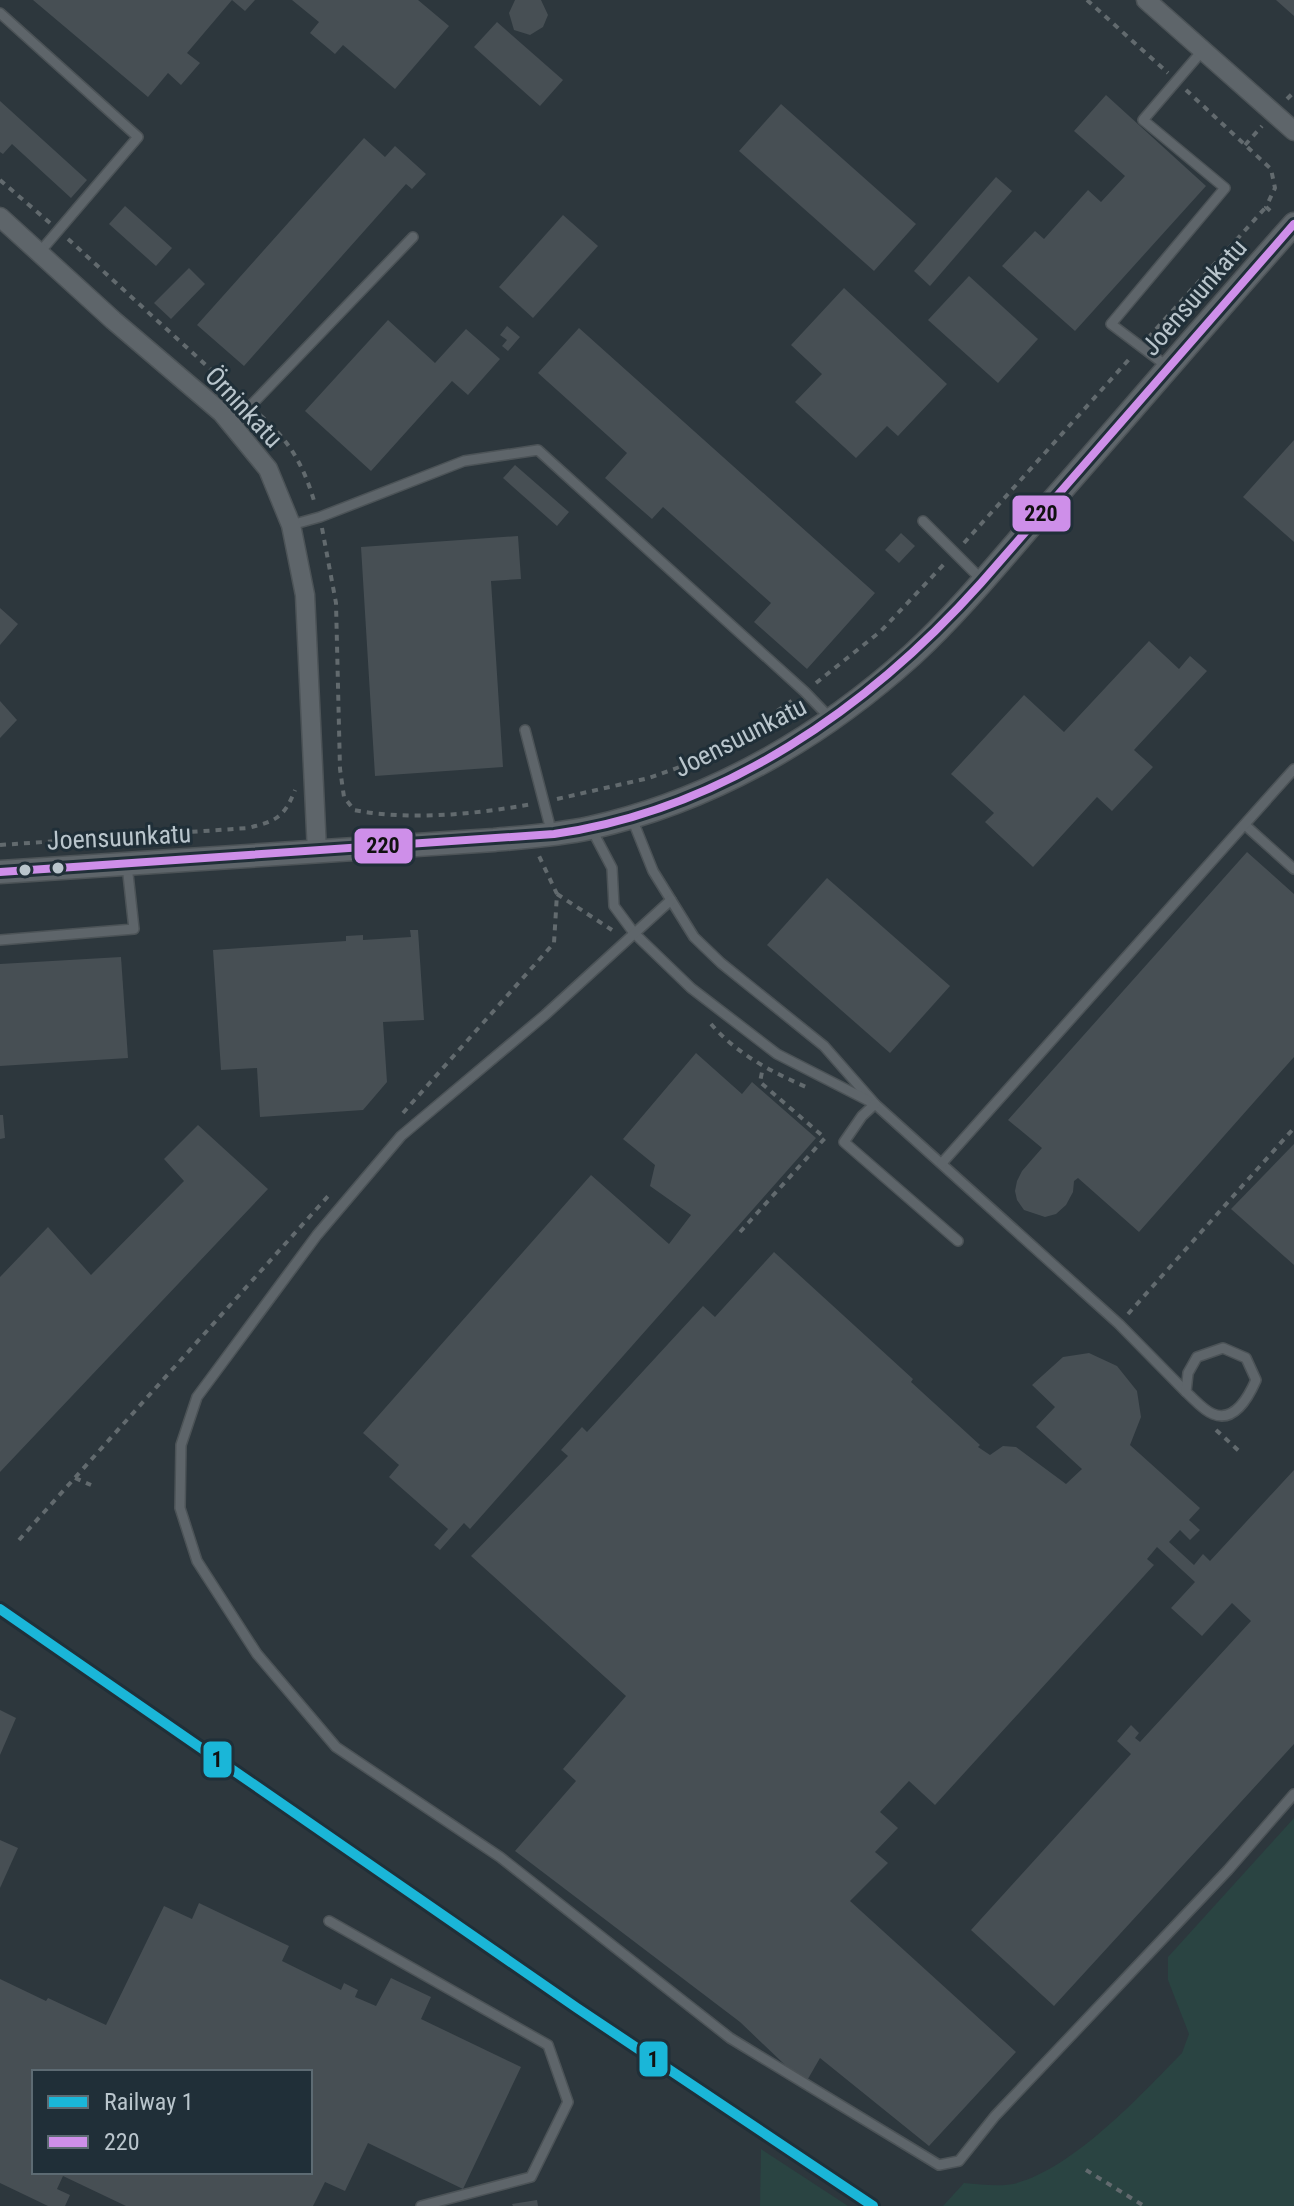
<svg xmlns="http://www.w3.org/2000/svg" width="1294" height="2206" font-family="'Roboto Condensed',sans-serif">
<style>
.green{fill:#2a4442}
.building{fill:#474f54;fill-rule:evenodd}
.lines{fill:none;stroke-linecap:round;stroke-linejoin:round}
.service-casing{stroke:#4c5357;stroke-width:12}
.minor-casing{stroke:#4c5357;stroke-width:21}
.tertiary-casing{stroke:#4c5357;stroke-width:25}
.path{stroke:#626a6e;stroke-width:4;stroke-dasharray:6 6;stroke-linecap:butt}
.service{stroke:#5e656a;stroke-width:9}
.minor{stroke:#5e656a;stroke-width:18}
.tertiary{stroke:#5e656a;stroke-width:22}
.bus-1-casing{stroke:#202f38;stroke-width:14}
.bus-1{stroke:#ce8fe9;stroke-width:8}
.rail-1-casing{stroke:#202f38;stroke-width:16}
.rail-1{stroke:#1ab6d8;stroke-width:10}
.bus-dot{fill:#b9c5cc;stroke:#202f38;stroke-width:3}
.labels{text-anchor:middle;stroke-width:6;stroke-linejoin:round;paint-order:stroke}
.street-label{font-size:26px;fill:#b9c5cc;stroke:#202f38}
.line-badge{stroke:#202f38;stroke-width:3}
.pale-badge-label{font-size:22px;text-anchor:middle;font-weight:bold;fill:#111}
</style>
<rect width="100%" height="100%" fill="#2d373d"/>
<g class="green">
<path d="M1294,1818V2206H943L964,2183C979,2184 998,2187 1013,2184C1072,2170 1140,2096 1182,2053L1189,2034L1168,1980V1957Z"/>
<path d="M761,2149L848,2206H760Z"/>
</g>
<g class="building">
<path d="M33,0H255L245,11L232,0L187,53L200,63L181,85L168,73L148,97Z"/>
<path d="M292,0H418L449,26L395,89L343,45L335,54L310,33L319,22Z"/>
<path d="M515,0H541L548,15L543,27L530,35L514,30L509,13Z"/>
<path d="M1276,0H1294V16Z"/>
<path d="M497,22L563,80L540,106L474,47Z"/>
<path d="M1106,95L1206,186L1075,331L1002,266L1035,231L1044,239L1088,190L1101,202L1125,176L1074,131Z"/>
<path d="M0,101L87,180L71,198L12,144L3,154L0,152Z"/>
<path d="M781,104L916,224L874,271L739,151Z"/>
<path d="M364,138L385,157L395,146L426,174L412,189L406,184L244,366L197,325Z"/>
<path d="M996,177L1012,191L930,286L914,271Z"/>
<path d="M125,206L172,248L156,266L109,224Z"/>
<path d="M563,215L598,246L533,318L499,287Z"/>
<path d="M189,268L205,284L171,319L154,303Z"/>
<path d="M969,276L1038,339L998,383L928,320Z"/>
<path d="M844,288L947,384L898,436L887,426L856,458L795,402L822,374L791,345Z"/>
<path d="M388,320L435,363L466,329L500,359L468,395L452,381L371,471L305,411Z"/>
<path d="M507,326L520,337L508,351L502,346L507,340L500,335Z"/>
<path d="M579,328L875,593L807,669L754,622L771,603L663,507L652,519L605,478L627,453L538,373Z"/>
<path d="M1294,440V542L1243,497Z"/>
<path d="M515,465L569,512L557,526L503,478Z"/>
<path d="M901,533L915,546L899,563L885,550Z"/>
<path d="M518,536L521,579L491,581L503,767L375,776L361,547Z"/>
<path d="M0,608L18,624L0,645Z"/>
<path d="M1149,641L1179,669L1190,656L1207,671L1134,750L1153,767L1112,811L1097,797L1033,867L985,822L994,813L951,774L1024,695L1064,732Z"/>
<path d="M0,701L17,720L0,738Z"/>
<path d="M1247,852L1294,894V1057L1139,1232L1078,1178L1074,1181L1073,1192L1066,1205L1056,1214L1045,1217L1024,1210L1017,1200L1015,1191L1017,1181L1022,1171L1042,1148L1008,1120Z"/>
<path d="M827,878L950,986L890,1053L767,945Z"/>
<path d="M410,930H418L424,1020L383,1022L387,1082L363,1110L260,1117L257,1068L221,1070L213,950L346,941V936L363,935V940L411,937Z"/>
<path d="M121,957L128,1058L0,1066V964Z"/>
<path d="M696,1053L742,1094L752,1082L816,1138L470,1529L464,1523L440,1550L434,1545L448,1529L389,1477L399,1465L363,1433L591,1175L669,1244L691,1215L650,1186L655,1165L623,1139Z"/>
<path d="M0,1115H3L5,1138L0,1139Z"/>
<path d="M198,1125L268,1189L0,1472V1277L48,1227L91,1275L184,1181L164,1159Z"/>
<path d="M1294,1144V1265L1231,1209Z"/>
<path d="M774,1252L913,1379L911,1382L980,1445L978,1447L990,1455L1003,1446L1016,1447L1066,1484L1082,1469L1036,1427L1055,1407L1032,1385L1063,1357L1089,1353L1117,1366L1137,1391L1141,1417L1130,1445L1200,1508L1189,1520L1200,1530L1190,1540L1180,1530L1169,1542L1194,1565L1203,1554L1210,1561L1294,1470V1744L1054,2006L971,1930L1131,1754L1117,1741L1131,1725L1139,1733L1135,1738L1140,1742L1251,1621L1232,1603L1202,1636L1171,1608L1195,1582L1157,1547L1147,1559L1154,1565L935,1805L909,1781L880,1812L898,1828L875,1852L888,1863L850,1901L1016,2052L929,2146L820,2058L805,2084L740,2022L515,1851L576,1781L563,1769L626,1696L471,1556L568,1456L561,1450L582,1427L587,1432L703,1306L715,1317Z"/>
<path d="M0,1710L16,1718L0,1755Z"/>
<path d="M0,1840L18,1848L0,1888Z"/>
<path d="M199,1903L289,1946L282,1961L341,1990L344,1983L358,1990L355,1997L376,2006L391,1978L431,1997L421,2019L521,2067L463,2189L368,2143L345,2191L325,2182L313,2206H126L63,2176L57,2189L70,2195L65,2206H48L0,2183V1979L46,2001L48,1998L106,2025L164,1906L192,1919ZM34,2072H310V2172H34Z"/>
<path d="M537,2200L538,2206H513L512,2204Z"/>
</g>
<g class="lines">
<defs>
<g id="service">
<path d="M0,13L138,137L39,253"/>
<path d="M1168,367L1111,324L1225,188L1143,120L1203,50"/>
<path d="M232,425L413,237"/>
<path d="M923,521L982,580"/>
<path d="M291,525L320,517L464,461L538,450L805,692L831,719"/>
<path d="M525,730L552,834"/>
<path d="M631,816L653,871L694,937L721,963L824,1046L875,1104L1119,1324L1186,1392"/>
<path d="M1245,825L1294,869"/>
<path d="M592,830L612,868L614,906L634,933L691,988L777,1054L869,1101"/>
<path d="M671,900L545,1015L401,1136L317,1235L197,1397L181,1445L180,1508L197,1561L257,1654L336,1747L500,1857L730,2038L939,2165L959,2161L995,2116L1228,1870L1294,1794"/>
<path d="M0,940L134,929L127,865"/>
<path d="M875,1104L862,1116L844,1142L958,1241"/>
<path d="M942,1163L1294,769"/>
<path d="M1223,1348L1246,1358L1256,1380C1249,1396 1235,1423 1213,1414C1203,1410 1194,1399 1186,1392L1188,1373L1197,1357Z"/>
<path d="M329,1921L548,2045L568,2102L531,2177L421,2206"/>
</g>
<g id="minor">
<path d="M1146,0L1294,131"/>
<path d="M0,217L113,320L222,413L268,469L291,525L305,595L317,852"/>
</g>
<path id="tertiary" d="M0,872L494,840C526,837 558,835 590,828C711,801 820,738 912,655C959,612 1005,555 1047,507C1130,413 1211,317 1294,224"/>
</defs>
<use href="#service" class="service-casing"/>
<use href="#minor" class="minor-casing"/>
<use href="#tertiary" class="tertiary-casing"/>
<g class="path">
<path d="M1087,0L1168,73"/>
<path d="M1186,90L1271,169L1275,188L1266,207L1274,214"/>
<path d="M1287,99L1294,92"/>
<path d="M1245,145L1262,126"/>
<path d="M0,180L50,223"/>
<path d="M68,239L242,398"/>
<path d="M1148,338L1266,207"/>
<path d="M260,415C290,441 304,466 315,504"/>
<path d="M322,528L336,603L340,769L344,797L354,810C411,821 476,814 533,804"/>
<path d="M964,543L1132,356"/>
<path d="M816,683L881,631L947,561"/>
<path d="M557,799L649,778L714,755L793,700"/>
<path d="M0,845L248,828C276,821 284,818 295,790"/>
<path d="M557,894L612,930"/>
<path d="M711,1024C737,1054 770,1071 806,1087"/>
<path d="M403,1113L554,943L557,894L539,856"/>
<path d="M740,1232L825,1138L760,1082L763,1067"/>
<path d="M1128,1314L1294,1128"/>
<path d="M1216,1430L1239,1451"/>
<path d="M75,1478L91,1485"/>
<path d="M19,1540L330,1194"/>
<path d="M1086,2170L1144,2206"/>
</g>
<use href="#service" class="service"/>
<use href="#minor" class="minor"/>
<use href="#tertiary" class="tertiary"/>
<defs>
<path id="bus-1" d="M0,872L554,834C723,810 870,707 981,583L1294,224"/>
</defs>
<use href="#bus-1" class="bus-1-casing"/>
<use href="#bus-1" class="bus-1"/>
<defs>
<path id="rail-1" d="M0,1609L577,2008L873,2206"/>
</defs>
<use href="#rail-1" class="rail-1-casing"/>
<use href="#rail-1" class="rail-1"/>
</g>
<g class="bus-dot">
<circle cx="58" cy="868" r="7"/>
<circle cx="25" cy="870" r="7"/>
</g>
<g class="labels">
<g class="street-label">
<text transform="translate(1194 297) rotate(-49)" y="9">Joensuunkatu</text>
<text transform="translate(244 407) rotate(47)" y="9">Örninkatu</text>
<text transform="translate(740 737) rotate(-27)" y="9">Joensuunkatu</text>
<text transform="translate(119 837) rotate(-3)" y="9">Joensuunkatu</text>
</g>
</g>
<g class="line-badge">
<rect x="1011" y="494" width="61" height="39" rx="8" fill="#ce8fe9"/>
<rect x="353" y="827" width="61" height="38" rx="8" fill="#ce8fe9"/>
<rect x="202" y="1740" width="31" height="39" rx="8" fill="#1ab6d8"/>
<rect x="638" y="2040" width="31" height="38" rx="8" fill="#1ab6d8"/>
</g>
<g class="pale-badge-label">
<text x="1041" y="521">220</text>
<text x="383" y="853">220</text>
<text x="217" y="1767">1</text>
<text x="653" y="2067">1</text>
</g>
<rect x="32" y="2070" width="280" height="104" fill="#202f38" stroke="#5d6b73" stroke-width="2"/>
<rect x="48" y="2096" width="40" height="12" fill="#1ab6d8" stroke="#5d6b73" stroke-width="2"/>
<text x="104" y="2110" font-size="24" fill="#b9c5cc">Railway 1</text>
<rect x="48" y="2136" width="40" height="12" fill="#ce8fe9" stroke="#5d6b73" stroke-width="2"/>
<text x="104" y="2150" font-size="24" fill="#b9c5cc">220</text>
</svg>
